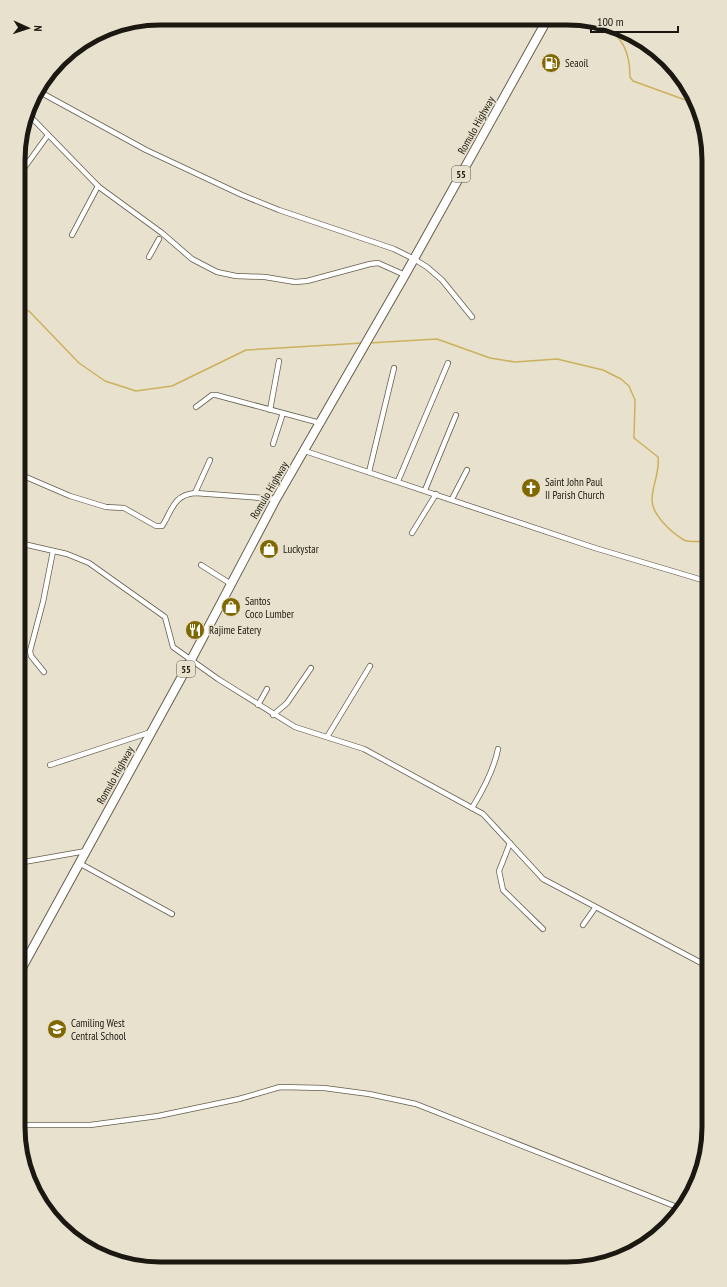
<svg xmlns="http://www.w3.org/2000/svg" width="727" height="1287" font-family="'PT Sans Narrow',sans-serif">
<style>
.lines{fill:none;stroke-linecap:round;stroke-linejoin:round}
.stream{stroke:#ccb15d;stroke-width:1.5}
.minor-casing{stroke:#645e4d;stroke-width:6}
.trunk-casing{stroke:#645e4d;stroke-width:10}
.minor{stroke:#fff;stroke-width:4.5}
.trunk{stroke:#fff;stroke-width:8}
.labels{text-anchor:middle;stroke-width:3.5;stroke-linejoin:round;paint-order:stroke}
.shield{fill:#e8e1cd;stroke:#585449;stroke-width:1}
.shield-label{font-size:10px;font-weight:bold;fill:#1b1811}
.poi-label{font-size:11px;fill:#1b1811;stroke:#e8e1cd;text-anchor:start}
.street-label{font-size:11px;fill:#1b1811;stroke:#e8e1cd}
.rim{fill:none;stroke:#1b1811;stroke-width:5}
</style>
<rect width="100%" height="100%" fill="#e8e1cd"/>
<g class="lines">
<g class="stream">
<path d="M604,28C624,36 630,56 630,77L633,81L691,102L696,106"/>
<path d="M19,309L29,311L79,363L105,381L136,391L172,386L246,350L363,343"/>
<path d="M369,343L437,339L490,358L515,362L557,359L603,370L621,379L629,386L635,400L634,438L658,457C660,473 652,485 652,500C652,515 672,533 684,540C691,543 702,541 709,541"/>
</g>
<defs>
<g id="minor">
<path d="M38,91L146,150L242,195L279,210L394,249L414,259L427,267L442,280L472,317"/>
<path d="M28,114L99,187L162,233L192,259L217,272L236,276L265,277L295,282L307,281L370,264L378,263L405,275"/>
<path d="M19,175L48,135"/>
<path d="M72,235L98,186"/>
<path d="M149,257L159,239"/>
<path d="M196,407L212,395H216L320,423"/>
<path d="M270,410L279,361"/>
<path d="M273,444L283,413"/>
<path d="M305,451L595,548L709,582"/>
<path d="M369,472L394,368"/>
<path d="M19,474L70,496L106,507L124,508L156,526H162L164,523C173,507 175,495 195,493L276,499"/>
<path d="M398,481L448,363"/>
<path d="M425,490L456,415"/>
<path d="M195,493L210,460"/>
<path d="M452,499L467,470"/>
<path d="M412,533L436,494"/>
<path d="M19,543L67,554L89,563L165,617L173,647L218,679L295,727L364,749L483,814L543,879L709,967"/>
<path d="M201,565L231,584"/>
<path d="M44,672L31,656L30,651L43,602L53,551"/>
<path d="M258,705L267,689"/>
<path d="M273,715L287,703L311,668"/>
<path d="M327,737L370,666"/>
<path d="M50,765L151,732"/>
<path d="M472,808C483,790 494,770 498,749"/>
<path d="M510,843L499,871L503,890L543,929"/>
<path d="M18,863L86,851"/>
<path d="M79,863L172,914"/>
<path d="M583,925L595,908"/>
<path d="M18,1125H90L158,1116L239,1099L280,1087L324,1088L369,1094L416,1104L682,1209"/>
</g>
<path id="trunk" d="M18,975L191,660L276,499L405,275L547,20"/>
</defs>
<use href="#minor" class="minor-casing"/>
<use href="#trunk" class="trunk-casing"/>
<use href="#minor" class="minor"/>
<use href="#trunk" class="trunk"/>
</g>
<defs>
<symbol id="fuel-disc" viewBox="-11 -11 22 22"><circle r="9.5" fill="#816700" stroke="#e8e1cd"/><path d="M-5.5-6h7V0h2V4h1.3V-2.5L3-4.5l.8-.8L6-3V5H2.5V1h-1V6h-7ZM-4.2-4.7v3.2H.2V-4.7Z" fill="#fff"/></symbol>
<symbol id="church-disc" viewBox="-11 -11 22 22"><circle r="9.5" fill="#816700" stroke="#e8e1cd"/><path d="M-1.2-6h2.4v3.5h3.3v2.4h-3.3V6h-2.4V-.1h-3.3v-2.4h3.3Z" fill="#fff"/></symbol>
<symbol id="shop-disc" viewBox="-11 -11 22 22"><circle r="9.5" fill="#816700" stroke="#e8e1cd"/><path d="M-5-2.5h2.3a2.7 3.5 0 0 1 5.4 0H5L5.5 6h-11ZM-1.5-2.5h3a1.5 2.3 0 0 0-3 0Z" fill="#fff"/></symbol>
<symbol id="restaurant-disc" viewBox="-11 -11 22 22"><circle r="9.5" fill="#816700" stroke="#e8e1cd"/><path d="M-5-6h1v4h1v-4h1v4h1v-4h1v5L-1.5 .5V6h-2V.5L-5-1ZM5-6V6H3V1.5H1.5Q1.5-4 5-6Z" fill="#fff"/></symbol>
<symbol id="school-disc" viewBox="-11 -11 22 22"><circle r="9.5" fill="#816700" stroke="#e8e1cd"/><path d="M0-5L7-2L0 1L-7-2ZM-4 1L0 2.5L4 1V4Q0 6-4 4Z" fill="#fff"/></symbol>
</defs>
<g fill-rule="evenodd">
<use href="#fuel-disc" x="540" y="52" width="22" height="22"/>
<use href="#church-disc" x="520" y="477" width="22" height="22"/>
<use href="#shop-disc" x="258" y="538" width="22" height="22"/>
<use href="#shop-disc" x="220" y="596" width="22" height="22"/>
<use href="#restaurant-disc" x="184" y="619" width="22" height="22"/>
<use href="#school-disc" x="46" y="1018" width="22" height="22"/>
</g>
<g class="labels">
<g class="shield">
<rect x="452" y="166" width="18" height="16" rx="3"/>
<rect x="177" y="661" width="18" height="16" rx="3"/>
</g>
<g class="shield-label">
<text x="461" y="178">55</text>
<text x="186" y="673">55</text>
</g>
<g class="poi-label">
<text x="565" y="67">Seaoil</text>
<text x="545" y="486">Saint John Paul<tspan x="545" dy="13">II Parish Church</tspan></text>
<text x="283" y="553">Luckystar</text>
<text x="245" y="605">Santos<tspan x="245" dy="13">Coco Lumber</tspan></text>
<text x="209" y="634">Rajime Eatery</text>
<text x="71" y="1027">Camiling West<tspan x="71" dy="13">Central School</tspan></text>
</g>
<g class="street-label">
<text transform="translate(476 125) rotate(-61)" y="4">Romulo Highway</text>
<text transform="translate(269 490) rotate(-60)" y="4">Romulo Highway</text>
<text transform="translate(115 775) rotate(-61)" y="4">Romulo Highway</text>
</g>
</g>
<path d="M0 0H727V1287H0ZM160 25H567A135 135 0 0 1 702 160V1127A135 135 0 0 1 567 1262H160A135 135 0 0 1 25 1127V160A135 135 0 0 1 160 25Z" fill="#e8e1cd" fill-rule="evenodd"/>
<path class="rim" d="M160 25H567A135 135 0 0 1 702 160V1127A135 135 0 0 1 567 1262H160A135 135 0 0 1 25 1127V160A135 135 0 0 1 160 25Z"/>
<g transform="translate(28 28) rotate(93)" stroke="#e8e1cd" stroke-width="3" paint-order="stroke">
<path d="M0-3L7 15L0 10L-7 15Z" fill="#1b1811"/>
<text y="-6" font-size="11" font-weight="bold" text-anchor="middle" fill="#1b1811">N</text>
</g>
<path d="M591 26v6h87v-6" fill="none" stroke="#1b1811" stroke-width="2"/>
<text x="597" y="26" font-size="12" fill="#1b1811" stroke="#e8e1cd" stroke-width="3" paint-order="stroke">100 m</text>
</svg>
